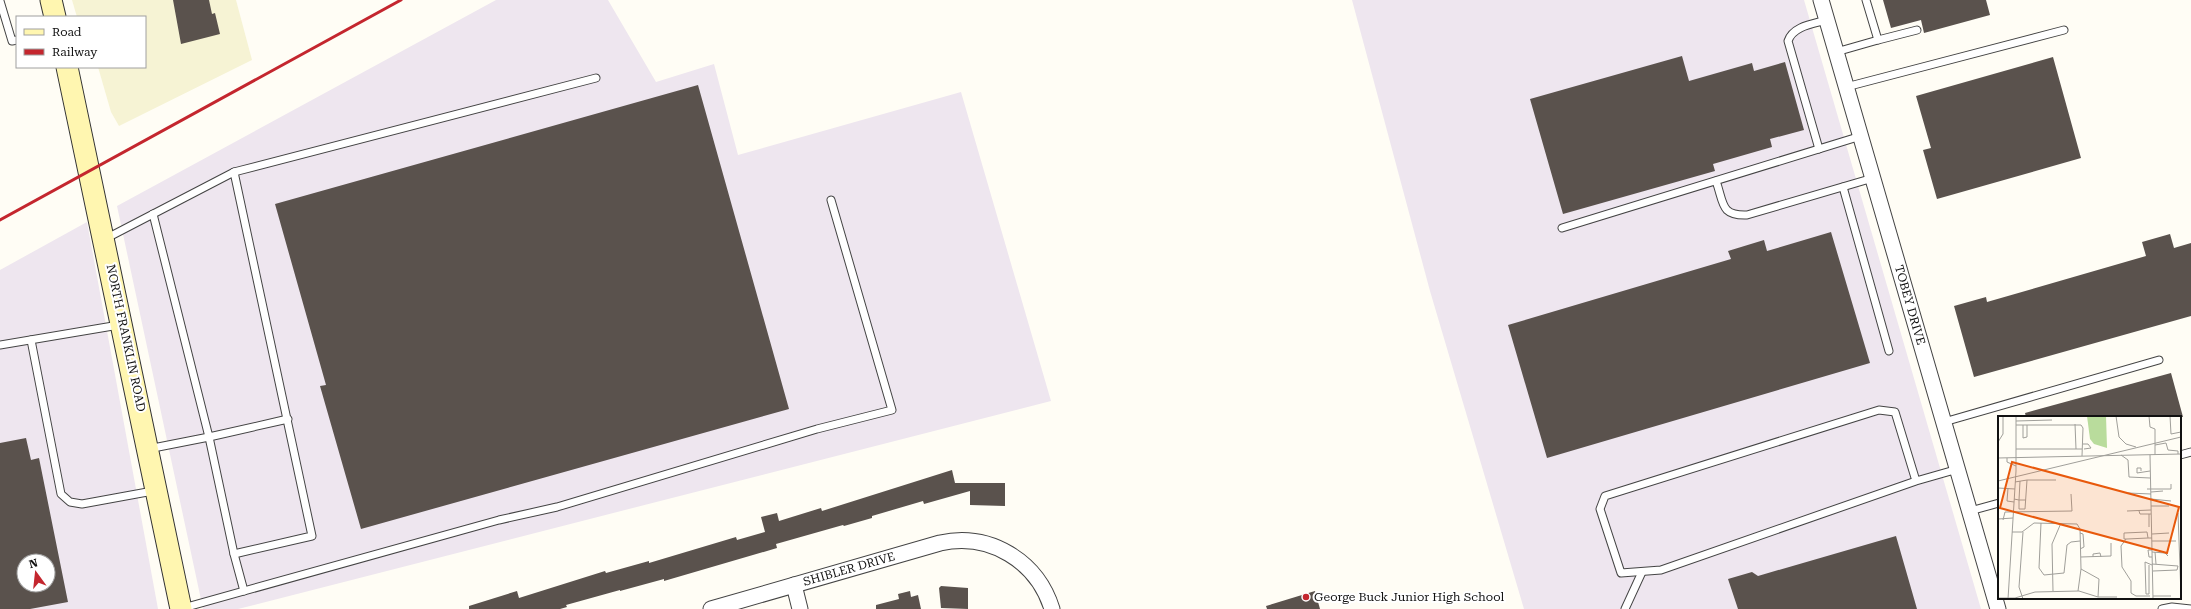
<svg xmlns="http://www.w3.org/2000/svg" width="2191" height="609" font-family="'Roboto Serif',serif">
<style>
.industrial{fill:#eee6ef;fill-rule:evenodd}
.farmland{fill:#f6f3d4}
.building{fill:#5a524d;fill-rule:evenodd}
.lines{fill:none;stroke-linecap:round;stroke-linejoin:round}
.service-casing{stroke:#444;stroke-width:9}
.minor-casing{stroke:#444;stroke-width:17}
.secondary-casing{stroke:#333;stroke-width:23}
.service{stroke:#fff;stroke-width:7}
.minor{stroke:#fff;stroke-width:15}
.secondary{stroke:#fff6b0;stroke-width:21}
.rail{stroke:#c4262e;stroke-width:3}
.poi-dot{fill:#c4262e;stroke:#fff;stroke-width:1.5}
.labels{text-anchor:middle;stroke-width:4;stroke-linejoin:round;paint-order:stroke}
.street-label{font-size:12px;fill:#111;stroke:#fff}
.poi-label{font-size:12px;fill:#111;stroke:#fff;text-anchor:start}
.inset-road{fill:none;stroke:#a09f9a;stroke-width:1}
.view{fill:#e8590c;fill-opacity:0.15;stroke:#e8590c;stroke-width:2}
.inset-edge{fill:none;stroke:#111;stroke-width:2}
</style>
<rect width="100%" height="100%" fill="#fffdf5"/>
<g class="industrial">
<path d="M496,0H608L656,82L714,64L738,155L961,92L1051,401L238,609H203L117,206Z"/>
<path d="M1352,0H1804L1981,609H1524L1430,291Z"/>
<path d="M87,222L158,609H0V270ZM24,561H48V585H24Z"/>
</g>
<path class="farmland" d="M72,0H236L252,60L119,126L111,112L98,67H145V17H77Z"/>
<g class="building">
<path d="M173,0H209L212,14L215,13L220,34L181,44Z"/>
<path d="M1883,0H1986L1990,15L1924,33L1921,20L1891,28Z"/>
<path d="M1682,56L1689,81L1752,63L1754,71L1785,62L1804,130L1770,139L1772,147L1713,164L1715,171L1563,214L1530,99Z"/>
<path d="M2053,57L2081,158L1937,199L1923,150L1931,148L1916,96Z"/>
<path d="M698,85L789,409L361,529L320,386L326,385L275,204Z"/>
<path d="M1831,232L1870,363L1547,458L1508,325L1731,259L1728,251L1764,240L1767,251Z"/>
<path d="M2170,234L2174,248L2191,243V316L1974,377L1954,306L1986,297L1987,302L2146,256L2142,242Z"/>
<path d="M2171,373L2183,417H2026L2025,413Z"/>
<path d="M26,438L31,460L39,458L68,602L30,609H0V443ZM24,561H48V585H24Z"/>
<path d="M952,470L955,483H1005V506L970,505V491L924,504L923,501L872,516V518L844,526L843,525L776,544L777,548L664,581V579L620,591V590L566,605L567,607L560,609H469V606L517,591L519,598L605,571L606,573L649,561V563L736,537L737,540L765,532L761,517L777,513L779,521L821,508L822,511Z"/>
<path d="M1896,536L1917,609H1738L1728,579L1752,572L1758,576Z"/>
<path d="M941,586L968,588V609L941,608L939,588Z"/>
<path d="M910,591L911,597L918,595L921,609H876V605L899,599L898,594Z"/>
<path d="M1315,591L1320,609H1267L1266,606Z"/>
</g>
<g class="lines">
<defs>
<g id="service">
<path d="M0,1L12,41L17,40"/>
<path d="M1878,40L1917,30"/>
<path d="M1836,52L1878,40L1866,0"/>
<path d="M1846,87L2064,30"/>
<path d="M1819,149L1788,41C1793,26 1813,24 1827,20"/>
<path d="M234,172L596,78"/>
<path d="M1716,181C1724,203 1720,216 1747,215L1873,178"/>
<path d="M1843,187L1889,351"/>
<path d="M153,214L209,437L288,419"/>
<path d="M1562,228L1861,136"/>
<path d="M105,239L234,172L312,536L234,554L209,437L148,449"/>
<path d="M31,340L61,494L70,502L82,504L153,491"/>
<path d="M0,345L119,325"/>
<path d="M1944,422L2159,360"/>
<path d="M2180,455L2191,452"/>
<path d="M1916,481L1661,570L1621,573L1600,509L1605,496L1879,410L1895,412L1916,481L1958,469"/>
<path d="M1970,511L1999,503"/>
<path d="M234,554L244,591"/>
<path d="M183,608L499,520L557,507L817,429L892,410L831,200"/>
<path d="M1625,609L1642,572"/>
<path d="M2162,609L2172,607L2191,609"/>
</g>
<g id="minor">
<path d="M1821,0L1998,609"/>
<path d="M794,585L800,609"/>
<path d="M711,609L940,543C990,532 1037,561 1052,609"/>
</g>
<g id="secondary">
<path d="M51,0L55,17"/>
<path d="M67,67L181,609"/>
</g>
</defs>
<use href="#service" class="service-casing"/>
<use href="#minor" class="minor-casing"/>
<use href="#secondary" class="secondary-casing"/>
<use href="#service" class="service"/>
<use href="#minor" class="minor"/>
<use href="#secondary" class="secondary"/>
<path class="rail" d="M0,220L401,0"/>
</g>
<circle class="poi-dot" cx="1306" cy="597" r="4"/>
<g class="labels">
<g class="street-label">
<text transform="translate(1910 305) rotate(74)" y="4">TOBEY DRIVE</text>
<text transform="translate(126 338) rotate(78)" y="4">NORTH FRANKLIN ROAD</text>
<text transform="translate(849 569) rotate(-16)" y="4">SHIBLER DRIVE</text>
</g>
<g class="poi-label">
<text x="1314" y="601">George Buck Junior High School</text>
</g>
</g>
<g transform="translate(1998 416)">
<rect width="183" height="183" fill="#fffdf5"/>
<path d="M89,0H108L109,32L96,28L92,23Z" fill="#b9dc9c"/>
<path class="inset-road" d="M118,0L121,21L128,28L138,31M151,0L152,11L157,13V39M172,0L173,18L183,16M18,5L54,4M77,8L78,33M18,9H83L85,12L84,40M25,9V22L29,21V9M0,26L5,18V0M85,28H90L93,32L86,33M157,29L168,27L170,34L180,35V38M18,33H84M123,39L130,44L131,61L152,62M152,39L155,183M0,42L183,38M9,42V46L18,50M143,55V52H139V57L152,55M29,64H58M0,65L183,21M22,65L21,84H28M0,72L17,73M10,72L9,85L16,86M149,73H173V68M153,76L165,75M130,77L153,78M16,83L21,84V93H27L29,64L17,66M153,83L173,85M153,90H171M129,95L153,94M141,95L142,98H153M180,97L183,180M151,98V111M0,103L15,102M5,104L7,96L74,95L73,78M43,107L41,152L46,159L66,157L69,129L73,126L82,125M14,116H24L36,107L79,108L82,113L83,153L80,175M82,117L85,118L86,131L82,133M154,118L171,117M150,122L129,123H126V117L149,116L150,122H154M128,123L123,130L124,151L133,165V177L138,180H152M154,125H178M154,134H150L151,141H154M154,136L167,137L170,140M157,136L158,148M83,141L113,140V127M95,141V138L102,137L103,141M154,148L180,150L179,154L155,155M151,149V178H148L147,146L154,149M83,153L101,163L100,181M55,175L54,128L63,107M155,180H173M0,182H17L37,176L81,175L100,181H119M10,183L18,55V0M25,183L21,171L25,116"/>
<path class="view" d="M14,46L181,91L169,137L2,92Z"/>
<rect width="183" height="183" class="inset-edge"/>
</g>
<rect x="16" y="16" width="130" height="52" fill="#ffffff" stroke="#a0a0a0"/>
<rect x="24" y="29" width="20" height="6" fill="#fff6b0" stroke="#a0a0a0"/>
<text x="52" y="36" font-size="12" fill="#111111">Road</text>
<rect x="24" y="49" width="20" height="6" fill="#c4262e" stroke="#a0a0a0"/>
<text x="52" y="56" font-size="12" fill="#111111">Railway</text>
<g transform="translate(36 573) rotate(345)"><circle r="19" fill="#ffffff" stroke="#a0a0a0"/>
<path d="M0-3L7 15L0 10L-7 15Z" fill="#c4262e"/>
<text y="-6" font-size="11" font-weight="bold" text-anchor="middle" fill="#111111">N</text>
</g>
</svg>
